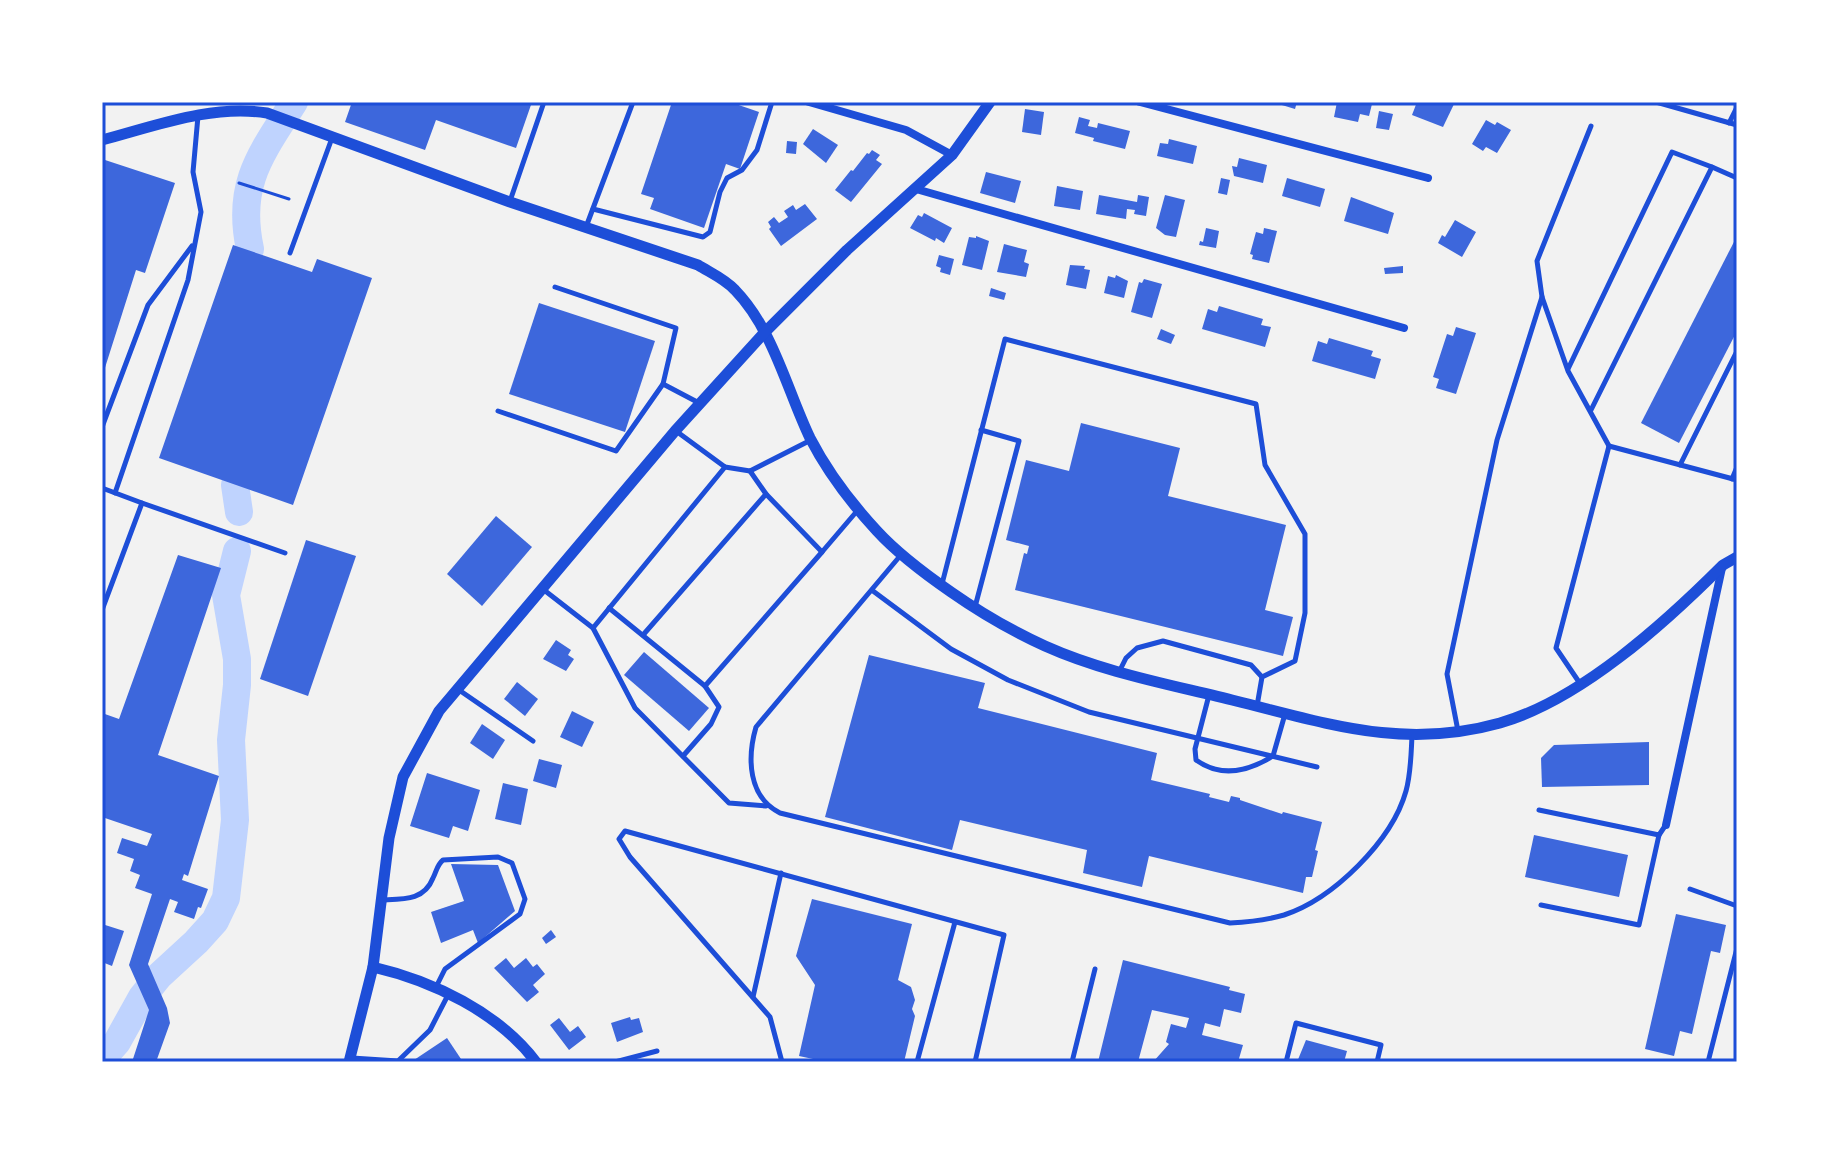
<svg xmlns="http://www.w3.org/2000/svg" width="1839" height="1164" font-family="Jost,sans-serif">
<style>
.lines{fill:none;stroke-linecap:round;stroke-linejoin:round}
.river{stroke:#bfd3fe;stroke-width:28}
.building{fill:#3d67dc}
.path{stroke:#1d4ed8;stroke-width:3}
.service{stroke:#1d4ed8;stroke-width:5}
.minor{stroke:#1d4ed8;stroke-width:8}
.tertiary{stroke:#1d4ed8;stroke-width:11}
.neatline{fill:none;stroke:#1d4ed8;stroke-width:3}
</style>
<rect width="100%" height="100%" fill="#f2f2f2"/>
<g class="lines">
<g class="river">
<path d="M250,249C236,184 261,154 294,102"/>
<path d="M235,485L239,512"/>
<path d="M102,1059L117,1042L142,997L159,976L196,942L215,921L226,898L235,820L231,740L237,685V659L226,595L237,551"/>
</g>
</g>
<g class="building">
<path d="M352,102H532L516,148L436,120L425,150L345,122Z"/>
<path d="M672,102H730L759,112L740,169L726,164L704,228L650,209L654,198L641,194Z"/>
<path d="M1272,102H1297L1295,109Z"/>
<path d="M1337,102L1372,104L1369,116L1360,114L1358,122L1334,117Z"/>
<path d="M1417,102H1455L1443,127L1412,115Z"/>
<path d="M1025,109L1044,112L1041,135L1022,132Z"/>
<path d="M1379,111L1393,114L1389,130L1376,128Z"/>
<path d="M1079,117L1090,120L1088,126L1097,128L1098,123L1130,131L1125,149L1093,141L1094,138L1075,133Z"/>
<path d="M1486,120L1495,125L1497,122L1511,130L1497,153L1486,147L1483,151L1472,144Z"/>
<path d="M813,129L838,145L826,163L803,144Z"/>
<path d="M1169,139L1197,146L1193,164L1157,156L1160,143L1168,144Z"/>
<path d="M787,141L797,142L796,154L786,153Z"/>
<path d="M872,150L880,155L876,160L882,164L851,202L835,190L851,170L853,171L867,153L869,154Z"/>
<path d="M1239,158L1267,165L1263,183L1234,176L1232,166L1237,167Z"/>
<path d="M102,159L175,183L145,273L136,270L103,374Z"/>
<path d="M986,172L1021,181L1015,203L980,193Z"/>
<path d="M1221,178L1230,180L1227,195L1218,193Z"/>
<path d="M1287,178L1325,189L1320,207L1282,196Z"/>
<path d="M1057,186L1083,191L1080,210L1054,206Z"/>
<path d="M1099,195L1137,202L1138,195L1149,197L1146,216L1134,214L1135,210L1127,209L1126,219L1096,214Z"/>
<path d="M1165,195L1185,200L1176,237L1165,235L1156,228Z"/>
<path d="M1351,197L1394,213L1388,234L1344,221Z"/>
<path d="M805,204L817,219L781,246L769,229L771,227L768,222L774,217L779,223L788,217L784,211L793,205L796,210Z"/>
<path d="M924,213L952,228L944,243L936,238L935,241L910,228L918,215L922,217Z"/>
<path d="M1455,220L1476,232L1462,257L1438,243L1442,235L1445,237Z"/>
<path d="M1206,228L1219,231L1216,248L1199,245L1200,241L1203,242Z"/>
<path d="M1264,228L1277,231L1269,263L1252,259L1253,255L1250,254L1256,232L1263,234Z"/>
<path d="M976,236L989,241L982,270L962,265L969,237L976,238Z"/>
<path d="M1737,236V331L1679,443L1641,423Z"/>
<path d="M1004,244L1027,250L1024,262L1029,264L1026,277L997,272Z"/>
<path d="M233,245L312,272L317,259L372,278L293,505L159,458Z"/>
<path d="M939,255L954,259L950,275L940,272L941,268L936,266Z"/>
<path d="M1070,265L1085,266L1084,269L1090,270L1086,289L1066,285Z"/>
<path d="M1403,266V273L1385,274L1384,268Z"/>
<path d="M1116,275L1128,281L1124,298L1104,293L1108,276L1115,278Z"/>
<path d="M1144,279L1162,284L1152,318L1131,312L1139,282L1142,283Z"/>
<path d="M991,288L1006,293L1004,300L989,296Z"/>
<path d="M539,303L655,341L625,432L509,394Z"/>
<path d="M1219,306L1263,319L1261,325L1271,327L1265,347L1202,329L1208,309L1217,312Z"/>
<path d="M1456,327L1476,333L1456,394L1436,388L1439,379L1433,377L1447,334L1453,336Z"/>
<path d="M1161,329L1175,335L1171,344L1157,339Z"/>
<path d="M1329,338L1373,351L1371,356L1381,359L1375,379L1312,361L1318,341L1327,344Z"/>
<path d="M1081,423L1180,448L1168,496L1286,525L1265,610L1293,617L1283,656L1015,590L1024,553L1027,554L1029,546L1006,540L1026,460L1069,471Z"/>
<path d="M496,516L532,547L482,606L447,574Z"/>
<path d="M306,540L356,556L308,696L260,679Z"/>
<path d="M178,555L221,568L158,755L219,776L188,876L184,874L182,880L208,889L201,908L198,907L194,919L174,912L178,902L170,899L148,964L167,1008L170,1023L156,1062H132L149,1010L129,965L152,894L135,888L140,875L130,871L134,859L117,853L122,838L147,846L152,834L102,817V713L119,719Z"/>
<path d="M556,640L571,650L568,655L574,659L566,671L543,659Z"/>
<path d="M644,652L709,708L689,731L624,675Z"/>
<path d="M869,655L985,683L978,708L1157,753L1151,780L1210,794L1209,797L1229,802L1231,796L1240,798V800L1282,814L1283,812L1322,822L1315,850L1318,851L1312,877H1306L1303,893L1149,856L1142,887L1083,873L1087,850L960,820L952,850L825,817Z"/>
<path d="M517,682L538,699L525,716L504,699Z"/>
<path d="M572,711L594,722L582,747L560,737Z"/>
<path d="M482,724L505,740L493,759L470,743Z"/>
<path d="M1649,742V785L1542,787L1541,758L1554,745Z"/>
<path d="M539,759L562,765L556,788L533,781Z"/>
<path d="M427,773L480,790L468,831L453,826L449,838L410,826Z"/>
<path d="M503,783L528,789L521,825L495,819Z"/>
<path d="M1534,835L1628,855L1619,897L1525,877Z"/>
<path d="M451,864L498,865L515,911L478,943L473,930L441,943L431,912L464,901Z"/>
<path d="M812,899L912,924L898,980L911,987L915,1000L912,1009L915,1016L904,1062H827L799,1056L815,985L796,956Z"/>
<path d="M1676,914L1726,925L1720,953L1711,951L1692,1034L1680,1031L1674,1056L1645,1049Z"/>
<path d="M102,924L124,931L112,966L102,962Z"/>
<path d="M551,930L556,937L546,944L542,938Z"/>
<path d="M506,958L514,968L526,958L533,967L537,964L545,974L533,985L539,992L527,1002L494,968Z"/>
<path d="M1123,960L1230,987L1229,990L1245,994L1241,1013L1224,1009L1220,1027L1205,1023L1202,1035L1243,1045L1238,1062H1153L1169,1044L1166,1042L1171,1024L1186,1028L1189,1018L1152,1010L1138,1062H1098Z"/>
<path d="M630,1017L631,1020L639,1018L643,1032L617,1042L611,1023Z"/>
<path d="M559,1018L570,1032L578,1026L586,1037L569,1050L550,1025Z"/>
<path d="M447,1038L463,1062H411Z"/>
<path d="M1306,1040L1347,1051L1344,1062H1297Z"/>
</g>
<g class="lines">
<path class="path" d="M239,183L289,199"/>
<g class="service">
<path d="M1656,102L1737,125"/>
<path d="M1729,123L1737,107"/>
<path d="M1591,126L1537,261L1542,297L1568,371L1609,446"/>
<path d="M510,201L544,102"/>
<path d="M593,209L703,237L710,232L720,192L727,178L742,170L757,150L772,102"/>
<path d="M586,227L633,102"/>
<path d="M290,253L332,138"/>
<path d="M555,287L676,328L663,384L701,404"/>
<path d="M1568,369L1672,152L1712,167"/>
<path d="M1591,410L1712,167L1737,178"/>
<path d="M498,411L616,451L663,384"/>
<path d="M102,427L148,305L192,246"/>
<path d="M676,431L725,467L750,471L811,440"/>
<path d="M1680,465L1737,351"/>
<path d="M750,471L766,494L822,552L857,511"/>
<path d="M1732,479L1737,467"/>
<path d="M102,488L142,503L102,610"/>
<path d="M115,493L188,280L201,212L193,172L198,116"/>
<path d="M142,503L285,553"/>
<path d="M900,556L756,727C747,758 748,797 780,813L1230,923C1248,922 1267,920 1284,915C1333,899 1392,841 1406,791C1411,773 1411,754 1412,736"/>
<path d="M942,584L1005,339L1256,404L1265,465L1305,534V613L1295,661L1262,677L1257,706"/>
<path d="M544,590L593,628L725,467"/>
<path d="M873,591L951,649L1008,680L1089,712L1317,767"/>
<path d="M975,607L1019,441L981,430"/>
<path d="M609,608L705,686"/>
<path d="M593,628L635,708L729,803L766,806"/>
<path d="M643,635L766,494"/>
<path d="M1120,670L1126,658L1137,648L1163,641L1251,665L1262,677"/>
<path d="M1581,685L1556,648L1609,446L1737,480"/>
<path d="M459,690L533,741"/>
<path d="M1209,695L1195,749L1196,760C1221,778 1249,771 1273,756L1285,714"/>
<path d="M1458,731L1447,674L1497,440L1542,297"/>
<path d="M683,756L711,724L719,707L705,686L822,552"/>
<path d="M1539,810L1659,835L1665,826"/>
<path d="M1690,889L1737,906"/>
<path d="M381,900C403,899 424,901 433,878C437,870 437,865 443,860L498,857L512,863L525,899L520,914L445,969L436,987"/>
<path d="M1541,905L1639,925L1659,835"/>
<path d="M753,997L781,873"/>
<path d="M352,1058L398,1061L430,1030L448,995"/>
<path d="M615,1062L657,1051"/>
<path d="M782,1062L770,1017L630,857L619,839L625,831L1004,935L975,1062"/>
<path d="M917,1062L955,922"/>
<path d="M1072,1062L1095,969"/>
<path d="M1286,1062L1296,1023L1381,1045L1377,1062"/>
<path d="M1708,1062L1737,948"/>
</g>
<g class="minor">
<path d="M809,102L906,130L952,155"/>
<path d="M1140,102L1428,178"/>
<path d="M916,189L1404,328"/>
<path d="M1666,825L1722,568"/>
</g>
<g class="tertiary">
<path d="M102,140C155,126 212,104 267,113L510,202L698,265C711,273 725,279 735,290C773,329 787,390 810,438C827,471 852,504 877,531C899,555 925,574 951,592C981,613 1012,631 1045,646C1105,673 1173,685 1236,701C1329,724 1404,750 1500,723C1580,700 1664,624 1723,565L1737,557"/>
<path d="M373,967C433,981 498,1012 536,1062"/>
<path d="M349,1062L373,967L389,838L403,777L439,711L675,431L764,333L847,250L952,155L990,102"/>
</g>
</g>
<rect width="1839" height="1164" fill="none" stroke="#ffffff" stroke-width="208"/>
<rect x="104" y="104" width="1631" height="956" class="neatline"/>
</svg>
